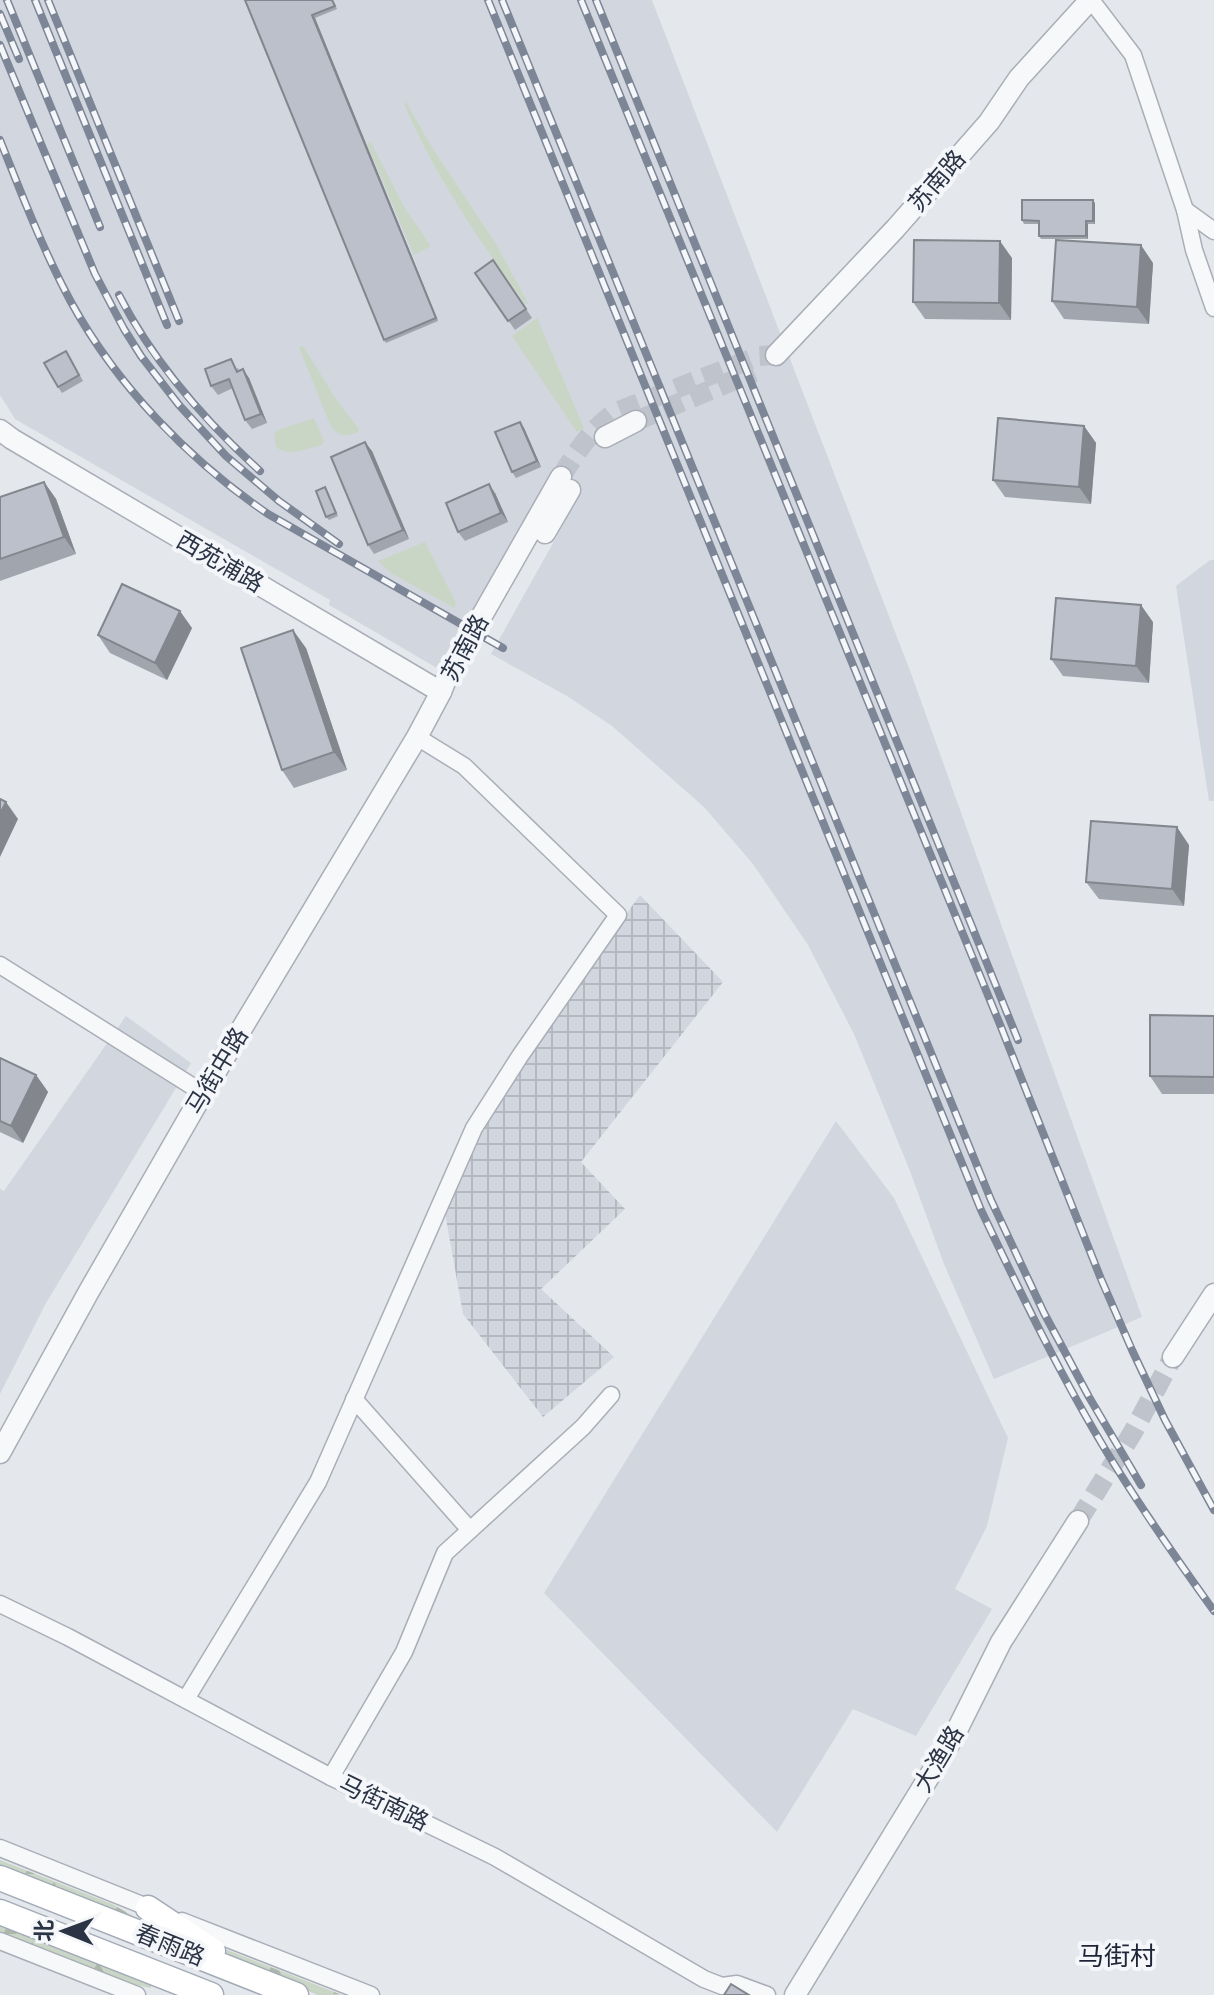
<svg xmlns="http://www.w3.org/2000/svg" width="1214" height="1995" font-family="Rubik,'Noto Sans SC',sans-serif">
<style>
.built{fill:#d2d6de}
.industrial{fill:url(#industrial-grid)}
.green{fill:#c9d6c5}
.forest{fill:url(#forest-firs)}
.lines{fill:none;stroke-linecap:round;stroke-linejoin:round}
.tertiary-tunnel{stroke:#bfc3cb;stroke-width:20;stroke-dasharray:20 10;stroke-linecap:butt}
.minor-casing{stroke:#a9aeb7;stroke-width:19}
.tertiary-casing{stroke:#a9aeb7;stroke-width:23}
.primary-casing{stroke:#a3abb8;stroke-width:27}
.minor{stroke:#f7f8fa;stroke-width:16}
.tertiary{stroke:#f7f8fa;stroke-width:20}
.primary{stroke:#fff;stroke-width:24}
.rail-casing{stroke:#7d8696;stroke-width:8}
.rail{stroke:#f4f6f9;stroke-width:5;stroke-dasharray:15;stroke-linecap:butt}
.wall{fill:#a1a5ae}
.shaded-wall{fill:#83868d}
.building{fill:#bbc0ca;stroke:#83868d;stroke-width:2}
.labels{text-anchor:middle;stroke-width:8;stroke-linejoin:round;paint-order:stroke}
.street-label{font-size:24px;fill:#2b3445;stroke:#f4f6f9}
.neighbourhood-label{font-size:26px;fill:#1d2536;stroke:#f4f6f9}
</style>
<defs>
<pattern id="industrial-grid" width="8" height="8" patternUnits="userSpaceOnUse" patternTransform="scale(2)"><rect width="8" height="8" fill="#d2d6de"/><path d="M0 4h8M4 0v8" fill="none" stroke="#b4b8c0"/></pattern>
<pattern id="forest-firs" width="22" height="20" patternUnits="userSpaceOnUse" patternTransform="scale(2)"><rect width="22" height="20" fill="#c9d6c5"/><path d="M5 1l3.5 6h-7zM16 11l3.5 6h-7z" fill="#adb8ab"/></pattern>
</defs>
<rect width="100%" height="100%" fill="#e4e7ec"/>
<g class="built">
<path d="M0,0H652L912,676L1142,1317L994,1379L944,1264L910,1171L854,1034L808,945L753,864L704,807L612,726L567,696L491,654L576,502L557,469L493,579L437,668L329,605L330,600L15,419L0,395Z"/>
<path d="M1210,560H1214V801H1209L1176,586Z"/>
<path d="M126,1016L191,1063L46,1303L0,1394V1189L4,1191Z"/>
<path d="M836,1121L894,1198L1008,1438L987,1526L955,1589L992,1609L916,1736L853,1709L777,1832L544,1593Z"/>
</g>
<path class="industrial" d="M640,895L723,982L581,1162L625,1209L541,1289L614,1357L543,1417L463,1314L445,1213L486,1123L544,1029Z"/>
<g class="green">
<path d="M406,102L431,146L496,244L528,303L526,305C480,242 435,176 404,104Z"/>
<path d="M371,142L404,207L431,246L414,255L367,144Z"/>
<path d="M537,318L584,428L577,432L512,336Z"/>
<path d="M303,346L336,399L359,429L358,432C346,437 340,437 331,427L299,347Z"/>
<path d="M314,418L324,441L322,445C307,448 289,458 276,447L274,433L278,430Z"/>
<path d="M425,542L456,603L454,608L391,573L378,561Z"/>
</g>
<g class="forest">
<path d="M0,1860L112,1904L149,1925L0,1869Z"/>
<path d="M0,1926L151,1985V1988L116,1981L0,1935Z"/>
<path d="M227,1950L342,1995H318L253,1969L226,1953Z"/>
</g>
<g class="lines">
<g class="tertiary-tunnel">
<path d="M636,421L754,372"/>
<path d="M561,477C577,451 589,432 614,413L759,356L776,355"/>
<path d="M1078,1521L1133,1432L1173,1357"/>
</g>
<defs>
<g id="minor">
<path d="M1091,0L1133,55L1185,210L1194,250L1214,308"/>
<path d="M1185,210L1214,231"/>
<path d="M0,965L203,1093"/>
<path d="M354,1399L470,1530"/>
<path d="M0,1604L68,1637L331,1777L495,1857L704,1979L722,1986L737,1984L767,1995"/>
<path d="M186,1699L318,1482L474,1128L520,1056L618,915L464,766L417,737"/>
<path d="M331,1777L404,1652L445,1553L583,1427L611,1395"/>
<path d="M0,1848L157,1911"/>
<path d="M182,1921L371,1995"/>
<path d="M0,1941L137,1995"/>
</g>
<g id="tertiary">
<path d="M776,355L895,229L989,122L1019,78L1090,0"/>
<path d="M0,430L12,439L441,692"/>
<path d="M605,437L636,421"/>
<path d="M545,533L570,490"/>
<path d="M1173,1357L1214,1294"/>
<path d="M0,1453L88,1293L203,1093L417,737L441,692L447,677L561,477"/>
<path d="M795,1995L954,1736L1001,1642L1078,1521"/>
</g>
<g id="primary">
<path d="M0,1878L296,1995"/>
<path d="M148,1908L213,1951"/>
<path d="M0,1912L211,1995"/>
</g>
</defs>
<use href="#minor" class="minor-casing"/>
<use href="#tertiary" class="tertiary-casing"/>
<use href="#primary" class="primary-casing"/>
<use href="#minor" class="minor"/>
<use href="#tertiary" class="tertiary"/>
<use href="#primary" class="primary"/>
<defs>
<g id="rail">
<path d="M7,0L100,227"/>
<path d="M35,0L167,325"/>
<path d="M48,0L179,321"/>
<path d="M488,0L981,1210C1021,1294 1062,1379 1111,1459C1143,1511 1178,1561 1214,1611"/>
<path d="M502,0L991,1200L1044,1313L1089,1397L1141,1485"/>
<path d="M581,0L1001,1027L1101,1279L1132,1350L1165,1420L1214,1510"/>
<path d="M596,0L1018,1040"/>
<path d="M0,14L19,59"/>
<path d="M0,45L95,274L124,329L141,356L179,405L226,456L279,501L339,544"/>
<path d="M0,140C22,195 43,250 71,302C117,386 189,460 268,514L503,648"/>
<path d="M119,295C154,363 204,420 260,471"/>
</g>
</defs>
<use href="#rail" class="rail-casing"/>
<use href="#rail" class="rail"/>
</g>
<g class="wall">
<path d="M245,0H333L337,9L315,18L438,321L386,343L384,340Z"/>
<path d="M1095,203V224H1088V239H1041L1039,236V224H1024L1022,220Z"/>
<path d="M1012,258L1011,320L925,319L913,302Z"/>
<path d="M493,260L532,318L515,330L475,273Z"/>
<path d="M1153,263L1149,324L1064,319L1052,301Z"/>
<path d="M70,357L83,381L62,393L58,387Z"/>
<path d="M238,368L239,371L249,378L267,423L252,429L245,420L233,388L218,395L211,386Z"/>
<path d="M1084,426L1096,443L1091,504L1005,497L993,480Z"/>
<path d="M524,428L541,467L516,478L512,472Z"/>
<path d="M372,451L409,539L374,554L368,545Z"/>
<path d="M44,482L56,499L76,554L0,581V497Z"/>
<path d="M327,490L338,516L329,520L326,517Z"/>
<path d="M495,493L508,522L465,541L458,532Z"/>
<path d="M1153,622L1149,683L1063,676L1051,659Z"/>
<path d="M192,628L167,680L110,653L98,635Z"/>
<path d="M306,648L347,770L294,788L282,770Z"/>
<path d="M1189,845L1184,906L1099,899L1086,882Z"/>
<path d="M1214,1016V1094H1162L1150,1076Z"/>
<path d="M0,1058L36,1075L48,1092L23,1143L0,1132Z"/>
</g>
<g class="shaded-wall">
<path d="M312,15L315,18L438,321L436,318Z"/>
<path d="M1093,200L1095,203V224L1093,221Z"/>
<path d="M1086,221L1088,224V239L1086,236Z"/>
<path d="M1000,241L1012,258L1011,320L999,303Z"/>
<path d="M1141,245L1153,263L1149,324L1137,307Z"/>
<path d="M243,369L249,378L267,423L261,414Z"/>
<path d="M520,422L524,428L541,467L537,461Z"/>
<path d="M1084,426L1096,443L1091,504L1079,487Z"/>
<path d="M365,442L372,451L409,539L403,530Z"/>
<path d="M44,482L56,499L76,554L64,537Z"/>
<path d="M489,484L495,493L508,522L501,513Z"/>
<path d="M1141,605L1153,622L1149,683L1136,666Z"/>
<path d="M180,611L192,628L167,680L155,663Z"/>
<path d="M293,630L306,648L347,770L334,752Z"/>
<path d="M6,802L18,819L0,857V814Z"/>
<path d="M1177,827L1189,845L1184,906L1172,889Z"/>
<path d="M36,1075L48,1092L23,1143L11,1126Z"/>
</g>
<g class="building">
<path d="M245,0H332L335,6L312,15L436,318L384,340Z"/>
<path d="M1022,200H1093V221H1086V236H1039V221L1022,220Z"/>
<path d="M914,240L1000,241L999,303L913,302Z"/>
<path d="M1056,240L1141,245L1137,307L1052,301Z"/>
<path d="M493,260L526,309L508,321L475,273Z"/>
<path d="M66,351L79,375L58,387L44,363Z"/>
<path d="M231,359L237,372L243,369L261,414L245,420L229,379L211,386L205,369Z"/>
<path d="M998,418L1084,426L1079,487L993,480Z"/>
<path d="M520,422L537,461L512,472L495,432Z"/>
<path d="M365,442L403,530L368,545L331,457Z"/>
<path d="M44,482L64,537L0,559V497Z"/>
<path d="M489,484L501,513L458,532L446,503Z"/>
<path d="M325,487L336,513L326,517L316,491Z"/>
<path d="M122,584L180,611L155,663L98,635Z"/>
<path d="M1056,598L1141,605L1136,666L1051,659Z"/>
<path d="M293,630L334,752L282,770L241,648Z"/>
<path d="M0,799L6,802L0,814Z"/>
<path d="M1091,821L1177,827L1172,889L1086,882Z"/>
<path d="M1150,1015L1214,1016V1077L1150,1076Z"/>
<path d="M0,1058L36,1075L11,1126L0,1121Z"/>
<path d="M731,1984L749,1995H724Z"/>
</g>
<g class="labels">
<g class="street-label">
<text transform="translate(937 181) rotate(-49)" y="8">苏南路</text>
<text transform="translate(220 562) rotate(30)" y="8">西苑浦路</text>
<text transform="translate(465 648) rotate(-62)" y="8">苏南路</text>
<text transform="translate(217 1071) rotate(-59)" y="8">马街中路</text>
<text transform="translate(939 1759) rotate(-59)" y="8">大渔路</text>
<text transform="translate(384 1803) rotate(26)" y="8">马街南路</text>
<text transform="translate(170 1945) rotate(22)" y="8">春雨路</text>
</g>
<g class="neighbourhood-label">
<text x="1117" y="1965">马街村</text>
</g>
</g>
<g transform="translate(64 1931) rotate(271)" stroke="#f4f6f9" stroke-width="6" paint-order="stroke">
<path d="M0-6L14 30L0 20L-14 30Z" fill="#2b3445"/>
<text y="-12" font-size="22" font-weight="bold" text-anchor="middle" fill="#2b3445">北</text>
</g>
</svg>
